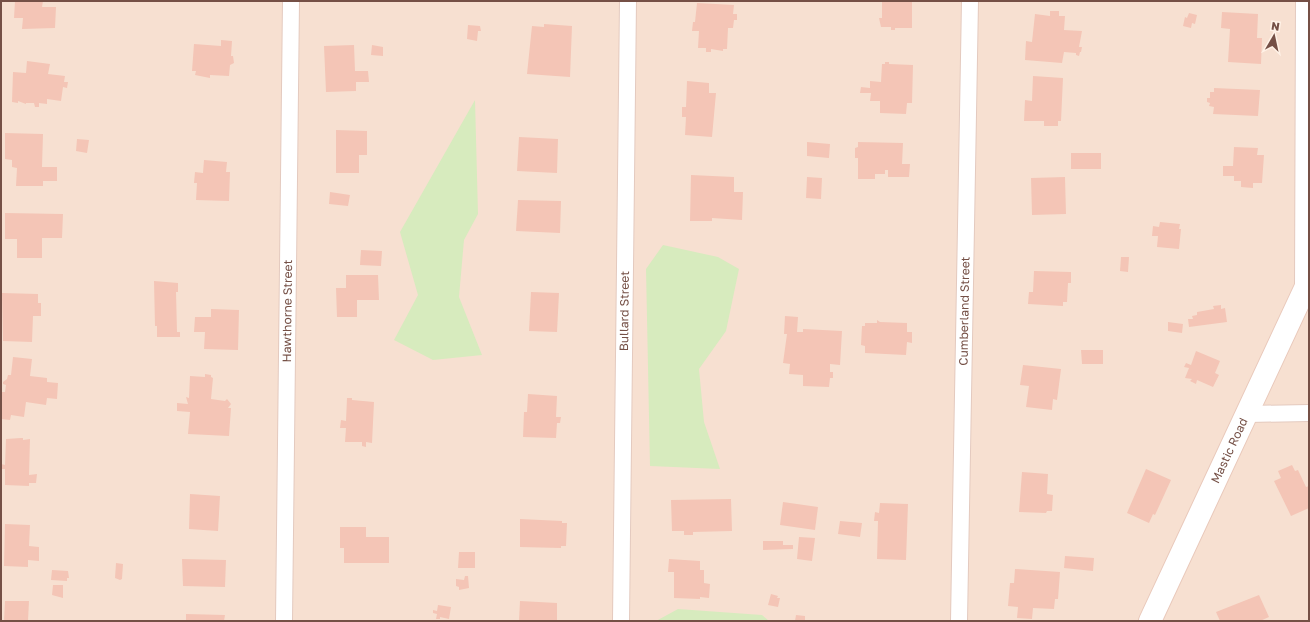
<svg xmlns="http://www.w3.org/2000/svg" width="1310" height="622" font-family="'Golos Text',sans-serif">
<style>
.residential{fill:#f7e0d1}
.green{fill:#d7ebbe}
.building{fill:#f4c5b6}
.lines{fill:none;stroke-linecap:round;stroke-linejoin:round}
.minor-casing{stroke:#e4cabf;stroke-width:18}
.secondary-casing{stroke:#e9c9bb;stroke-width:24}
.minor{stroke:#fff;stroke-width:16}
.secondary{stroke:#fff;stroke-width:22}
.labels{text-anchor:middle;stroke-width:3.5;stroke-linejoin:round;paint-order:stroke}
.street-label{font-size:12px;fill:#755046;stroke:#fff2e7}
</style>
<rect width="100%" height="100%" fill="#fdede0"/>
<rect class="residential" x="1" y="1" width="1308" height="620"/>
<g class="green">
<path d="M475,100L478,214L464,240L459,297L482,355L433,360L394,340L418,295L400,232Z"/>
<path d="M663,245L718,257L739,269L726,331L699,369L704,422L720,469L650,466L646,269Z"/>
<path d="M678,609L762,615L769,621H656Z"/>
</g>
<g class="building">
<path d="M15,1H43L42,7H56L55,28L22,29L23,18H14Z"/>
<path d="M882,1H912V28H895V30H891V27H881L879,18H882Z"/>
<path d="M697,3L734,5L733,14H737V20H734L733,28H728L727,49H723V51L711,49V52H706V48H698L699,31H692L693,22H695Z"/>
<path d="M1050,11H1059V16H1065L1064,30L1082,31L1079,47H1082L1081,52H1080L1079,56L1076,55V53L1064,52L1062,63L1025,60L1026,41L1032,42L1035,14L1050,16Z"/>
<path d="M1222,12L1258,14L1257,38H1262L1261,64L1228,62L1230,29L1221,28Z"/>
<path d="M1189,13L1197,15L1195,24L1192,23L1191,28L1183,26L1185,17L1187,18Z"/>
<path d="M544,24L572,26L570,77L527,74L532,26L544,27Z"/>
<path d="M468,25L480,26L481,31H478L477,41L467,39Z"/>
<path d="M221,40L232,41L231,56H233L234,63L230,65L229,76L210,75V78L195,75L196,71H192L194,44L221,46Z"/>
<path d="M354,45L355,71H368L369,82H356V91L326,92L324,46Z"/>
<path d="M372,45L383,47V56L371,55Z"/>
<path d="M27,61L50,64L48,74L65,76L64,82H68L67,88L63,87L61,101L47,99V104L39,103V107H35L34,103H26V104L18,101V103L12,102L13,72L26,73Z"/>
<path d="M885,62H889V64L913,65L912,103H907L906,114L880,113V101H870L871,93H860L861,87L870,88V81L881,82L882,64H885Z"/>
<path d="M1033,76L1063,78L1061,121H1058V126H1044V121H1024L1025,100L1032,101Z"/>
<path d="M687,81L709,83V93H716L712,137L685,135L686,117H682V107H686Z"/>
<path d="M1214,88L1260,90L1258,116L1213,114L1214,107L1209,106L1210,103L1207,102V98H1210V92H1214Z"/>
<path d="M336,130L367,131V155H359V173H336Z"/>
<path d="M5,133L43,134L42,167H57V181H43V186H16L17,168L12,167V160L5,159Z"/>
<path d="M519,137L558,139L557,173L517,171Z"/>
<path d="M77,139L89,140L87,153L76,151Z"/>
<path d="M807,142L830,144L829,158L807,156Z"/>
<path d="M858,142L903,143L902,164H910L909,177H888V170H885V174H875V179H858V158H855V148L858,147Z"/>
<path d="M1234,147L1258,148L1257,155H1264L1262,183H1253V188L1241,187V181H1234V176H1223V166H1233Z"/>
<rect x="1071" y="153" width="30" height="16"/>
<path d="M204,160L227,162L226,172H230L229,201L196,200L197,183H194L195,172L203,173Z"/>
<path d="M691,175L734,177V192H743L742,220L712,218V221H690Z"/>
<path d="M807,177L822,178L821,199L806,198Z"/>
<path d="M1065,177L1066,214L1032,215L1031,178Z"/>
<path d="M330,192L350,195L348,206L329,204Z"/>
<path d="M518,200L561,201L560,233L516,231Z"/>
<path d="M5,213L63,214L62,238H42V258H17V239H5Z"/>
<path d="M1160,222L1180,224L1179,229H1181L1179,249L1157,247L1158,236H1152L1153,226L1159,227Z"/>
<path d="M361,250L382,251L381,266L360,265Z"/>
<path d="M1121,257H1129L1128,272L1120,271Z"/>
<path d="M1034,271L1071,272V283H1068L1067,302H1063V306L1028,304L1029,292H1033Z"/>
<path d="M346,275H378L379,300H357V317H337L336,288H346Z"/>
<path d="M154,281L178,283V292H176L177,332H180V337H157V326H155Z"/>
<path d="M531,292L559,293L557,332L529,331Z"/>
<path d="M2,293L38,294V303H41V316H33L32,342L3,341Z"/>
<path d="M1221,305V309L1225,308L1227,322L1189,327L1188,319H1193L1192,316L1197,315V312L1214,309L1213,306Z"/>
<path d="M211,309L239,310L238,350L204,349L205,332H194L195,317H211Z"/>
<path d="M785,316L798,317L797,332H803V329L842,331L840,365L830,364V372H833V378H830L829,387L803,386V375L789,374L790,364L783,363L787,334H784Z"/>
<path d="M877,320L880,322L907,323V332H912V343L907,342L906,355L865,353V346L861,345L862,326H865V323H877Z"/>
<path d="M1168,322L1183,324L1182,333L1168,331Z"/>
<path d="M1081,350H1103V364H1082Z"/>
<path d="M1196,351L1220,361L1215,373L1219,375L1213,387L1197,380L1196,384L1190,381L1192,379L1185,378L1189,368L1184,367L1186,363L1191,365Z"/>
<path d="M13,357L32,359L30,376L47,378V382L58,383L57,399L47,398L46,405L26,402L24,417L11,415L10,420L1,419V392H5L6,385L3,384V382L7,379L8,375H11Z"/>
<path d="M1023,365L1061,369L1057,400L1053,399L1052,410L1026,407L1029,386L1020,385Z"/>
<path d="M205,374L211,375V377L213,378L211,399L225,401L227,399L231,404L228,408H231L229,436L188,434L190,412L177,411V403L188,404L186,397L189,398L190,376L205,377Z"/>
<path d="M528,394L557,396L556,417H561L560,423H557L556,438L523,437L524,412H527Z"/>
<path d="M347,398H352V400L374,402L372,443L366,442V447L362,446V442H345L346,428H340L341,420L346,421Z"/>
<path d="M21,438H23V440L30,439L29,475L37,474L36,483H29V486L5,485V469H1V464L5,465L6,439Z"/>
<path d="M1292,465L1295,471L1298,470L1306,487L1309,486V508L1291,516L1274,481L1281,478L1278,471Z"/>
<path d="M1146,469L1171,480L1155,515L1153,514L1149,523L1127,513Z"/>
<path d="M1022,472L1048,474L1047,494L1053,495L1052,511H1047L1046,513L1019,512Z"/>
<path d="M190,494L220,496L218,531L189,529Z"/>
<path d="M731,499L732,531L693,532V535H684V531H672L671,500Z"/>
<path d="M783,502L818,507L815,530L780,525Z"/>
<path d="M880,503L908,504L906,560L877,559L878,521H874L875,512L879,513Z"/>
<path d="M520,519L562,521V523H567L566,546H561V548L520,547Z"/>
<path d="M840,521L862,523L860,537L838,534Z"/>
<path d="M5,524L30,525L29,546L39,547V561L28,560V567L4,566Z"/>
<path d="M340,527H366V537H389V563H344V548H340Z"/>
<path d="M799,537L815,538L812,561L797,559Z"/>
<path d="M763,541H783V545H793V549L763,550Z"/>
<path d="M459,552H475V568H458Z"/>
<path d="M1065,556L1094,558L1093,571L1064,568Z"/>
<path d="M182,559L226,560L225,587L183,586Z"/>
<path d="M669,559L700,561V570H704V583L710,584L709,598L700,597V599L674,598V572H668Z"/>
<path d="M116,563L123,564L122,579L120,580L115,578Z"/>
<path d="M1015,569L1060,572L1058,599H1055L1054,609L1033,608L1032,619L1017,618L1018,607L1008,606L1010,583H1014Z"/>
<path d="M52,570L68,571L69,578H67V581L51,580Z"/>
<path d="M465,576H468L469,588L459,590V587L456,586V579L464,580Z"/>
<path d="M53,585H63V598L52,595Z"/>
<path d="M771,594L778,596L777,598H780L778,607L768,605Z"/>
<path d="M1259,595L1269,617L1260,621H1220L1216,612Z"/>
<path d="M5,601H29L28,621H4Z"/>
<path d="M520,601L557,603V621H519Z"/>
<path d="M438,605L451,607L449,619L440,617V619H436L437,614L433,613V610L437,611Z"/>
<path d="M186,614L225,615L224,621H186Z"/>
<path d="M796,615L805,616V621H795Z"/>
</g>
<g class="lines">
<defs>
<g id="minor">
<path d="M1303,290L1304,1"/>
<path d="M1248,414L1309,413"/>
<path id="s1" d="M284,621L291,1"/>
<path id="s2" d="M621,621L628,1"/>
<path id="s3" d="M959,621L970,1"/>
</g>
<g id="secondary">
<path id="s4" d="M1150,621L1309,280"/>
</g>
</defs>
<use href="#minor" class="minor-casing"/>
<use href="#secondary" class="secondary-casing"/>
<use href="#minor" class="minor"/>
<use href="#secondary" class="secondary"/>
</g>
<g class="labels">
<g class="street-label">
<text dy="4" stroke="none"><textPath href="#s1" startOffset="310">Hawthorne Street</textPath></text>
<text dy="4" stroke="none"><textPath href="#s2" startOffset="310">Bullard Street</textPath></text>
<text dy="4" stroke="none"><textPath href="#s3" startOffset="310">Cumberland Street</textPath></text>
<text dy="4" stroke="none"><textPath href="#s4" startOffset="188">Mastic Road</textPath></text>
</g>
</g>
<rect width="1310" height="622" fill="none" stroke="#755046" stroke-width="4"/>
<g transform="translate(1274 36) rotate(9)" stroke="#fff2e7" stroke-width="3" paint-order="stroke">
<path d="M0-3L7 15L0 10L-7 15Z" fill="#755046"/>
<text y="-6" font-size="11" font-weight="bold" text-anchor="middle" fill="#755046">N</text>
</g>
</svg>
